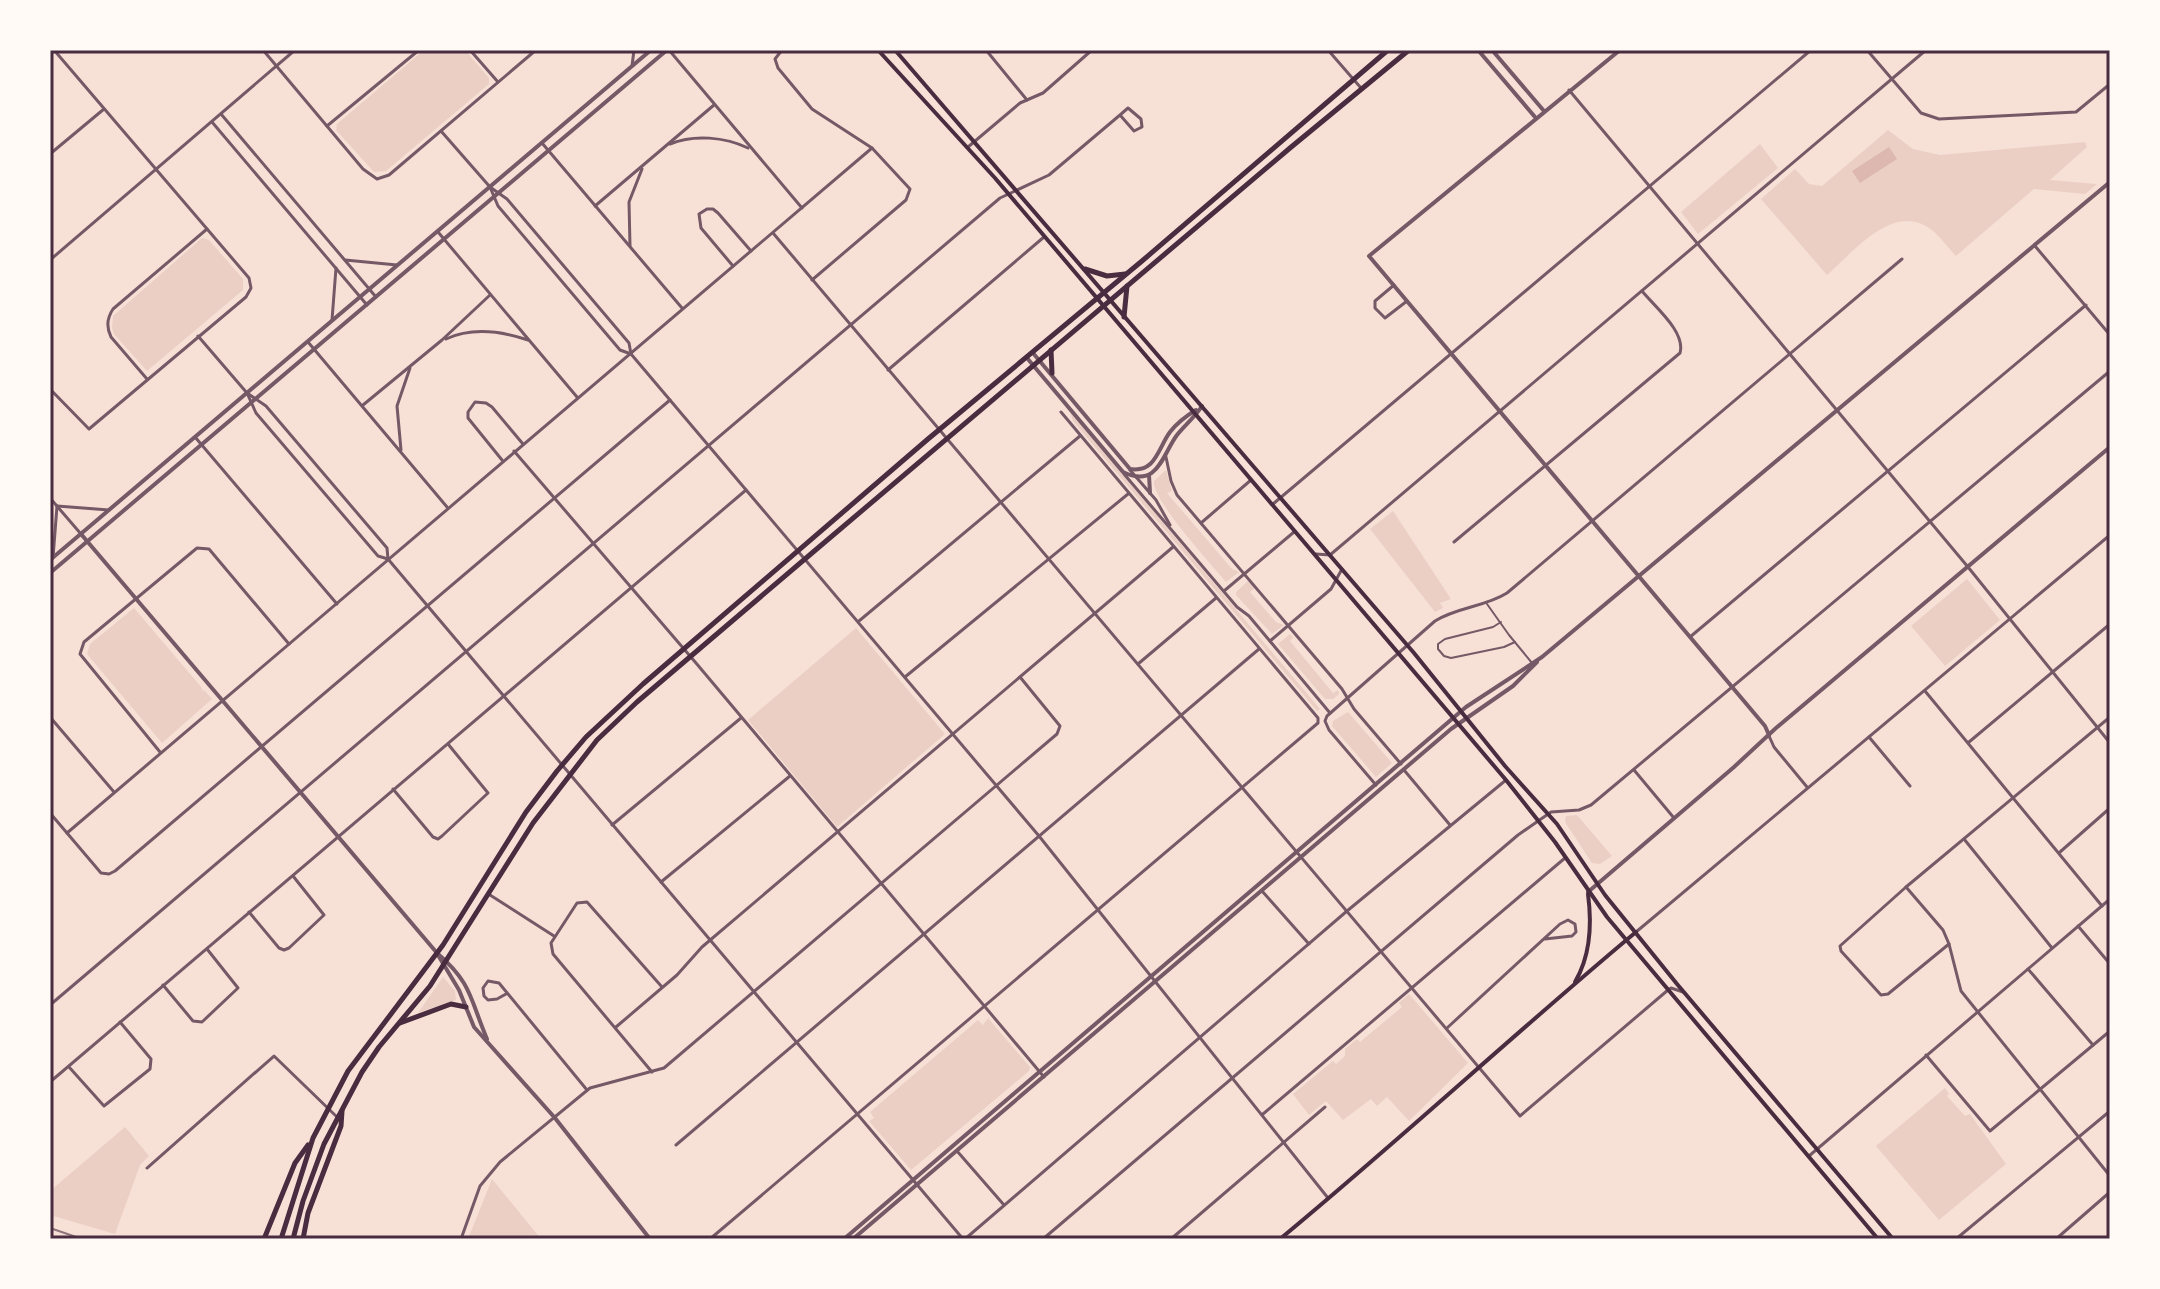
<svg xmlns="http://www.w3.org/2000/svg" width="2160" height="1289" font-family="'Nunito Sans',sans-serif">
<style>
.green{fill:#ebcfc5}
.water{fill:#dcb8b0}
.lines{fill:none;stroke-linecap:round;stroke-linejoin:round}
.service{stroke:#755966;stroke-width:2}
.minor{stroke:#755966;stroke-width:3}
.tertiary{stroke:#755966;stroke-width:4}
.secondary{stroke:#4a2c40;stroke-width:4}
.primary{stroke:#4a2c40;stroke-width:5}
.rail{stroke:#8f747c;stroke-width:2}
.neatline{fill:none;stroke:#4a2c40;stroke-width:3}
</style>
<rect width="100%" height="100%" fill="#f7e1d7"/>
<g class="green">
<path d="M424,50H465L489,78V84L386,171L374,172L336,130L337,124Z"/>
<path d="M1888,130L1913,149L1940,155L2085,142L2087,147L2050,180L2097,184L2085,194L2034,189L1956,256C1946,246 1937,231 1924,225C1889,207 1851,254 1827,275L1761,199L1795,169L1809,184L1822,186Z"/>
<path d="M1760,144L1778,168L1698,234L1681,212Z"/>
<path d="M202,238L209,240L243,279V290L147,371L114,334L112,328L113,316Z"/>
<path d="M1070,412L1320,709L1317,711L1073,421Z"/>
<path d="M1166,470L1172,491L1167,493L1232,569L1239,572L1226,582C1212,565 1151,499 1154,481Z"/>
<path d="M1393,511L1451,599L1440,603L1443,608L1435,612L1370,529Z"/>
<path d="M1967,579L2000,620L1945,666L1911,626Z"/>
<path d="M1248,581L1255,588L1250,592L1276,622L1284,625L1272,634L1236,595V592Z"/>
<path d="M134,608L202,688V691L204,690L212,699L162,743L87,654L90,644Z"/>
<path d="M856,628L945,734L837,827L748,720Z"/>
<path d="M1290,634L1293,637L1290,641L1333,693L1338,690L1339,694L1333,699H1325L1278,644Z"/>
<path d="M1348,712L1392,763L1376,777L1332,726L1333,721Z"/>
<path d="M1577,815L1612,856L1600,864L1592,863L1565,822L1566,816Z"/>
<path d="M443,977L455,991L456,1000L418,1013Z"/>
<path d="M1409,994L1468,1063L1409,1121L1387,1097L1377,1106L1371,1099L1343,1120L1326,1101L1309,1115L1293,1094L1333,1061L1336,1064L1345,1056V1049L1357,1039L1360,1042L1402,1007L1399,1003Z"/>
<path d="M988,1018L1030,1067L1029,1071L911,1170L869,1121L874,1118L870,1112L978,1020L983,1025Z"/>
<path d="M1945,1088L1949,1094L1947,1096L1965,1116L1970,1114L2006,1164L1939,1220L1876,1146Z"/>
<path d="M125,1127L149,1156L140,1165L115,1234L50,1215V1191Z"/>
<path d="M492,1179L541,1239H468Z"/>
</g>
<path class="water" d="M1889,147L1897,159L1860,183L1852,171Z"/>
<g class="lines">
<g class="service">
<path d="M1487,604L1509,635L1532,663"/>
<path d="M1501,622L1493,627L1445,639L1438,644V649L1444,656L1451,658L1504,647L1515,642"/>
</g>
<g class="minor">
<path d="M263,50L363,169L377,179L389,175L536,50"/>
<path d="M470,50L498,82"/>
<path d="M669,50L802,208"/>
<path d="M782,50L775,59L778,68L812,109L872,148L910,189L906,200L812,280"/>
<path d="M986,50L1027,100"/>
<path d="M1328,50L1361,88"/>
<path d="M1867,50L1921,113L1939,119L2076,112L2110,84"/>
<path d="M632,66L634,50"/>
<path d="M1569,90L1968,567L2110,743"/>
<path d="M221,114L376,297"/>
<path d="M212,122L367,305"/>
<path d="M327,126L419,50"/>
<path d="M441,131L490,187L507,199L629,343L631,354"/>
<path d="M542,143L682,308"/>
<path d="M670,144C694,134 725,137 748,148"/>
<path d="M968,147L1020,103L1043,93L1092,50"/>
<path d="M50,154L104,109"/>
<path d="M490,187L498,206L620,350L631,354L1039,836L1328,1198"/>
<path d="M595,206L714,105"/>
<path d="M438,232L577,397"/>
<path d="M773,233L1520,1116L1668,990L1671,988L1683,992"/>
<path d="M630,246L629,202L642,169"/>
<path d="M2035,246L2110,335"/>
<path d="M50,260L295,50"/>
<path d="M345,260L397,265"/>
<path d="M733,266L701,228L699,214L707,209H713L718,213L751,251"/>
<path d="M1394,285L1375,301V308L1385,318L1407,301"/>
<path d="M332,320L336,268"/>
<path d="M198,336L247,393L256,413L378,556L388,559"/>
<path d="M446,339C472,327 501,331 528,340"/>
<path d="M308,342L447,507"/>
<path d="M888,370L1044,237"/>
<path d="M147,379L111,337C106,327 107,318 113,309L207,229"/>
<path d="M50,389L89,429L246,297L251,288L249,278L54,50"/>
<path d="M247,393L266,406L387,548L388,559L393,565L963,1239"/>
<path d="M363,405L442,340L490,295"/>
<path d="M195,437L337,604"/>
<path d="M401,450L397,406L410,368"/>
<path d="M514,451L696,663L1044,1077"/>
<path d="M1166,457L1171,481L1177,495L1342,689L1354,709L1401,764"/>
<path d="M502,460L468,418V412L475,402L486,403L492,407L523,444"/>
<path d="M1130,470L1156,500L1170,525"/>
<path d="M1124,474L1237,607L1249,616L1330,713"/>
<path d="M50,498L81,534"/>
<path d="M1273,504L1811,50"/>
<path d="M57,506L109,510"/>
<path d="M1201,523L1251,480"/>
<path d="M1454,542L1680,353C1686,332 1655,307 1642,291"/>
<path d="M1316,554L1330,555L1926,50"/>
<path d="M53,558L57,506"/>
<path d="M1224,591L1294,532"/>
<path d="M859,621L1080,436"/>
<path d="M1690,637L2086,305"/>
<path d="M1270,641L1331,589L1342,569"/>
<path d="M1138,664L1216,598"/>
<path d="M905,677L1128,494"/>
<path d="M1925,691L2102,906"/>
<path d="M50,717L114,792"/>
<path d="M1769,736L1774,747L1807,787"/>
<path d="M1869,737L1910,786"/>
<path d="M1969,742L2110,624"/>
<path d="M160,752L80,654L84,642L197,548L209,549L289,644"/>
<path d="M1404,770L1450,825"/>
<path d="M1634,770L1674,818"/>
<path d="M1376,785L1329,730L1325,721L1327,716L1435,621C1457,607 1485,607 1507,593L1902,259"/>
<path d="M393,789L433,837L438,839L442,836L488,793L448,744"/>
<path d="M50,813L101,873L109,874L115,871L670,400"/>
<path d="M612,825L741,718"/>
<path d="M67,833L872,148"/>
<path d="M1964,839L2052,948"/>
<path d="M2060,852L2110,808"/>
<path d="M661,882L790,776"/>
<path d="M1906,887L1943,930L1949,944L1961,991L2110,1176"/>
<path d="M1262,891L1309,944"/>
<path d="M490,895L554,936"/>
<path d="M249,912L279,948L284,950L289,948L324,915L293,876"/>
<path d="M2078,926L2110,964"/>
<path d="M1636,932L2110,535"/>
<path d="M1949,944L1888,994L1881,995L1841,951L1840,946L1906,887L2110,717"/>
<path d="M2028,969L2093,1045"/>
<path d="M163,985L193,1021L202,1022L238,988L207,949"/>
<path d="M506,994L497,999L488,1000L484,996L483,988L488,981L499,983L587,1090"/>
<path d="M50,1005L1000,198L1049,175L1120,115L1128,108L1141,119L1142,127L1134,131L1120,115"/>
<path d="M616,1027L677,975L702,947L1173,547"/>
<path d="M1447,1028L1560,924L1568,920L1575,924L1576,932L1572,936L1545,939"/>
<path d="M1926,1055L1990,1131L2110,1031"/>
<path d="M69,1067L104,1106L150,1069L151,1059L120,1022"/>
<path d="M652,1072L553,954L551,943L577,903L587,902L662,987"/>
<path d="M50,1082L746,490"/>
<path d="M1263,1114L1565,858"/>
<path d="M676,1145L1259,649"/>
<path d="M957,1151L1004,1205"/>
<path d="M1809,1156L2110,899"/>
<path d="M147,1168L274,1056L337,1117"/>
<path d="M461,1239L480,1186L500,1162L590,1088L664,1068L1057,734L1060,726L1020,677"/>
<path d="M710,1239L1318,723V718L1061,412"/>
<path d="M965,1239L1347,911L1506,780"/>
<path d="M1043,1239L1518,835L1551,812L1579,810L1591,805L2110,371"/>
<path d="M1171,1239L1325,1107"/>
<path d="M1956,1239L2110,1111"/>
<path d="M2056,1239L2110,1192"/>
</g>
<g class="tertiary">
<path d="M1478,50L1535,117"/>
<path d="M1492,50L1544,111"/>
<path d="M1620,50L1369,256L1765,726L1769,735"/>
<path d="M1033,353L1130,469C1156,473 1158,448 1170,432C1177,423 1186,416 1196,410"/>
<path d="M1027,358L1123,472C1158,489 1162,455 1177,435C1185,425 1195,417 1202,406"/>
<path d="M1149,475L1150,493"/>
<path d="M81,534L437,953C472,983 470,999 487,1039"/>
<path d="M50,560L651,50"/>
<path d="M50,573L667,50"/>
<path d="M1588,892L1734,767L1776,728L2110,447"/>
<path d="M438,955L459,990L474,1027L555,1118L650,1239"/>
<path d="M844,1239L1466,707L1542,657L2110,182"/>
<path d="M853,1239L1451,729L1513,686L1537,662"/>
</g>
<g class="secondary">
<path d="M878,50L995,178L1506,780L1555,842L1607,917L1878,1239"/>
<path d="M895,50L1414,653L1505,766L1557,824L1605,895L1677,984L1893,1239"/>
<path d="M1575,982C1591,955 1592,924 1588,894"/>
<path d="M1280,1239C1401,1139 1516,1032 1636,932"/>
</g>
<g class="primary">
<path d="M1085,269L1107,276L1125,274"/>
<path d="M1124,317L1127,286"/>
<path d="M1051,350L1052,373"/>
<path d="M400,1023L451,1004L466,1007"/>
<path d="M264,1239L295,1163L308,1145"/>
<path d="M281,1239L313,1138L348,1071L443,945L526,812L557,771L586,737L643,684L928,439L1142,261L1388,50"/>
<path d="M293,1239L303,1201L324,1144L362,1072L379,1047L430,986L533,823L597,740L637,702L812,553L1290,148L1409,50"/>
<path d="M303,1239L308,1213L341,1126L342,1111"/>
</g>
<path class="rail" d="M50,1228L82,1239"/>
</g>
<rect width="2160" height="1289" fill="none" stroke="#fffaf5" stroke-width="104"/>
<rect x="52" y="52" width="2056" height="1185" class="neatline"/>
</svg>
